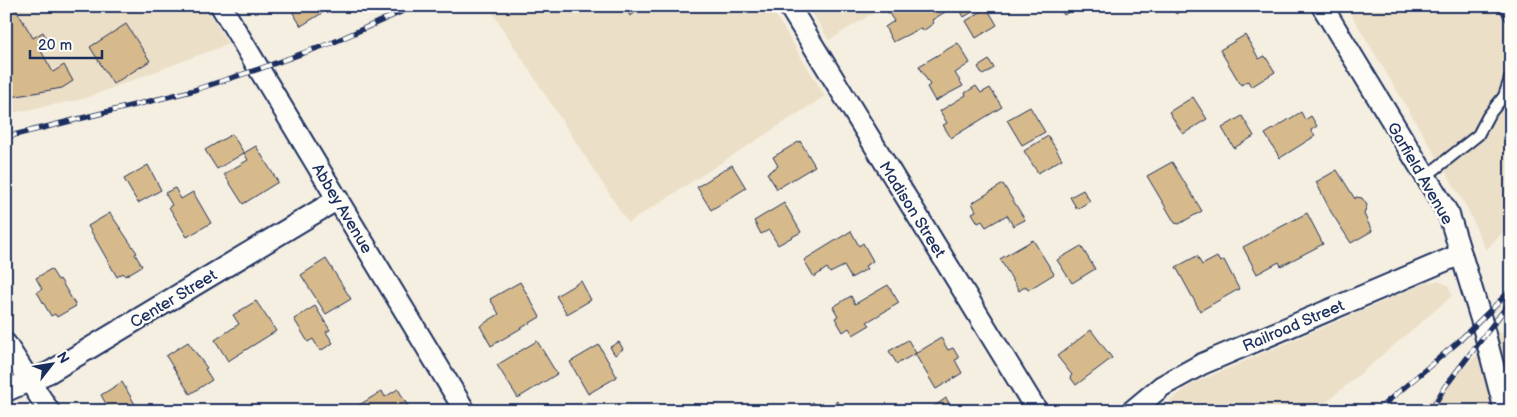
<svg xmlns="http://www.w3.org/2000/svg" width="1517" height="417" font-family="'Balsamiq Sans',sans-serif">
<style>
.built{fill:#ecdfc7}
.building{fill:#d7ba8b;stroke:#1b2f5e}
.lines{fill:none;stroke-linecap:round;stroke-linejoin:round}
.lane-casing{stroke:#1b2f5e;stroke-width:14}
.street-casing{stroke:#1b2f5e;stroke-width:24}
.lane{stroke:#fdfcf7;stroke-width:10}
.street{stroke:#fdfcf7;stroke-width:20}
.rail-casing{stroke:#1b2f5e;stroke-width:5.5}
.rail{stroke:#fdfcf7;stroke-width:4;stroke-dasharray:11;stroke-linecap:butt}
.labels{text-anchor:middle;stroke-width:5;stroke-linejoin:round;paint-order:stroke}
.street-label{font-size:16px;fill:#1b2f5e;stroke:#fdfcf7}
</style>
<rect width="100%" height="100%" fill="#f5efe1"/>
<filter id="ink" filterUnits="userSpaceOnUse"><feTurbulence type="fractalNoise" baseFrequency=".02" numOctaves="2"/><feDisplacementMap in="SourceGraphic" scale="10" xChannelSelector="R" yChannelSelector="G"/><feConvolveMatrix kernelMatrix="1 2 1 2 8 2 1 2 1" color-interpolation-filters="sRGB"/></filter>
<g filter="url(#ink)">
<g class="built">
<path d="M6,6H206L228,44L83,99L6,114Z"/>
<path d="M488,6H770L825,96L628,223Z"/>
<path d="M808,6H885L829,40Z"/>
<path d="M1346,6H1511V224L1486,250L1466,206Z"/>
<path d="M1438,281L1448,285L1452,296L1316,411H1157L1192,384L1428,282Z"/>
<path d="M1511,322V411H1419Z"/>
</g>
<g class="building">
<path d="M6,6H14L33,38L43,32L50,45L41,51L53,72L64,65L73,81L62,88L6,98Z"/>
<path d="M289,6H325L327,10L301,26Z"/>
<path d="M625,6H646L630,16Z"/>
<path d="M896,6H941L945,12L932,20L934,23L923,31L921,28L893,42L885,27L894,21L888,12Z"/>
<path d="M958,6H982L964,17Z"/>
<path d="M1058,6H1078L1064,15Z"/>
<path d="M1171,6H1188L1176,14Z"/>
<path d="M987,8L997,25L976,38L966,21Z"/>
<path d="M126,24L150,61L113,84L90,47Z"/>
<path d="M1245,35L1259,59L1265,56L1275,72L1251,87L1248,81L1241,85L1220,50Z"/>
<path d="M958,43L970,63L955,73L963,86L935,101L927,87L930,85L919,66Z"/>
<path d="M989,60L994,68L983,75L978,67Z"/>
<path d="M976,86L981,93L990,88L1002,107L951,138L943,125L947,123L940,111L966,95L965,93Z"/>
<path d="M1193,97L1207,119L1183,134L1169,112Z"/>
<path d="M1030,107L1045,132L1022,145L1007,120Z"/>
<path d="M1301,112L1305,120L1311,116L1317,126L1311,130L1315,136L1280,158L1265,134Z"/>
<path d="M1242,116L1254,136L1234,148L1222,128Z"/>
<path d="M232,134L244,153L217,169L205,150Z"/>
<path d="M1048,136L1062,159L1038,173L1024,151Z"/>
<path d="M800,141L815,166L777,189L767,173L778,166L773,157Z"/>
<path d="M256,146L278,182L243,204L224,174L248,160L244,153Z"/>
<path d="M1172,162L1202,211L1179,224L1175,223L1147,176Z"/>
<path d="M148,165L161,190L138,203L124,179Z"/>
<path d="M732,165L746,188L711,210L697,187Z"/>
<path d="M1337,170L1355,199L1356,197L1362,198L1367,205L1364,214L1372,231L1351,243L1331,212L1316,182Z"/>
<path d="M1003,184L1025,220L1013,226L1007,215L986,227L982,221L978,223L972,213L976,211L972,203Z"/>
<path d="M175,188L181,199L193,192L211,223L187,237L169,207L172,205L165,193Z"/>
<path d="M1083,190L1090,201L1077,209L1070,197Z"/>
<path d="M784,203L801,232L778,245L769,230L761,234L754,221Z"/>
<path d="M110,213L137,253L135,254L142,266L125,276L123,273L117,277L88,226Z"/>
<path d="M1307,213L1323,244L1281,266L1279,262L1257,274L1243,247Z"/>
<path d="M851,231L859,246L863,243L873,261L865,266L867,269L851,278L844,266L830,273L827,268L814,277L804,260Z"/>
<path d="M1033,240L1054,274L1028,290L1026,286L1019,291L1000,259Z"/>
<path d="M1081,246L1095,269L1072,283L1057,260Z"/>
<path d="M1197,256L1202,265L1217,257L1220,262L1224,260L1239,289L1200,311L1176,267Z"/>
<path d="M326,259L351,299L326,314L301,275Z"/>
<path d="M51,269L58,280L60,279L76,306L57,317L55,314L51,316L37,292L42,289L36,278Z"/>
<path d="M581,281L591,300L567,314L556,296Z"/>
<path d="M520,282L540,317L491,346L480,326L499,314L490,299Z"/>
<path d="M888,285L899,303L867,322L870,325L853,335L849,328L843,332L835,318L838,316L833,307L851,296L855,304Z"/>
<path d="M256,301L276,331L228,361L215,340L239,324L233,315Z"/>
<path d="M315,306L330,330L326,332L333,343L320,351L313,339L308,342L294,319Z"/>
<path d="M1091,330L1112,358L1076,385L1070,377L1072,375L1057,356Z"/>
<path d="M941,338L948,350L953,348L959,358L955,360L962,373L936,389L915,354Z"/>
<path d="M908,340L916,353L897,364L889,351Z"/>
<path d="M537,341L557,374L518,398L497,365Z"/>
<path d="M188,342L207,368L205,369L212,380L190,394L166,356Z"/>
<path d="M619,342L623,349L615,355L610,347Z"/>
<path d="M599,345L617,377L588,394L570,362Z"/>
<path d="M122,382L139,411H106L109,409L101,395Z"/>
<path d="M398,389L409,408L404,411L351,410L382,391L385,397Z"/>
<path d="M946,398L954,411H929V410Z"/>
<path d="M837,401L844,411H824Z"/>
<path d="M813,402L820,411H801Z"/>
</g>
<g class="lines">
<defs>
<g id="lane">
<path d="M1505,6L1511,17"/>
<path d="M1425,177L1478,135L1488,116L1504,96L1511,76"/>
</g>
<g id="street">
<path d="M221,6L465,411"/>
<path d="M789,6L1037,411"/>
<path d="M1322,6L1449,215L1481,319L1505,411"/>
<path d="M6,344L49,411"/>
<path d="M6,391L50,372L338,199"/>
<path d="M1132,411L1162,386L1202,364L1461,254"/>
</g>
</defs>
<use href="#lane" class="lane-casing"/>
<use href="#street" class="street-casing"/>
<use href="#lane" class="lane"/>
<use href="#street" class="street"/>
<defs>
<g id="rail">
<path d="M6,137L191,91L259,69L334,42L414,6"/>
<path d="M1376,411L1457,343L1511,290"/>
<path d="M1431,411L1444,388L1511,301"/>
</g>
</defs>
<use href="#rail" class="rail-casing"/>
<use href="#rail" class="rail"/>
</g>
</g>
<g class="labels">
<g class="street-label">
<text transform="translate(1421 173) rotate(60)" y="6">Garfield Avenue</text>
<text transform="translate(343 208) rotate(59)" y="6">Abbey Avenue</text>
<text transform="translate(913 209) rotate(58)" y="6">Madison Street</text>
<text transform="translate(173 298) rotate(-31)" y="6">Center Street</text>
<text transform="translate(1293 325) rotate(-23)" y="6">Railroad Street</text>
</g>
</g>
<rect width="1517" height="417" fill="none" stroke="#fdfcf7" stroke-width="25"/>
<rect x="12" y="12" width="1492" height="392" fill="none" stroke="#1b2f5e" stroke-width="2" filter="url(#ink)"/>
<g transform="translate(52 364) rotate(59)" stroke="#fdfcf7" stroke-width="4" paint-order="stroke">
<path d="M0-4L9 19L0 12L-9 19Z" fill="#1b2f5e"/>
<text y="-8" font-size="14" font-weight="bold" text-anchor="middle" fill="#1b2f5e">N</text>
</g>
<path d="M30 50v8h72v-8" fill="none" stroke="#1b2f5e" stroke-width="2.5"/>
<text x="38" y="50" font-size="15" fill="#1b2f5e" stroke="#fdfcf7" stroke-width="4" paint-order="stroke">20 m</text>
</svg>
